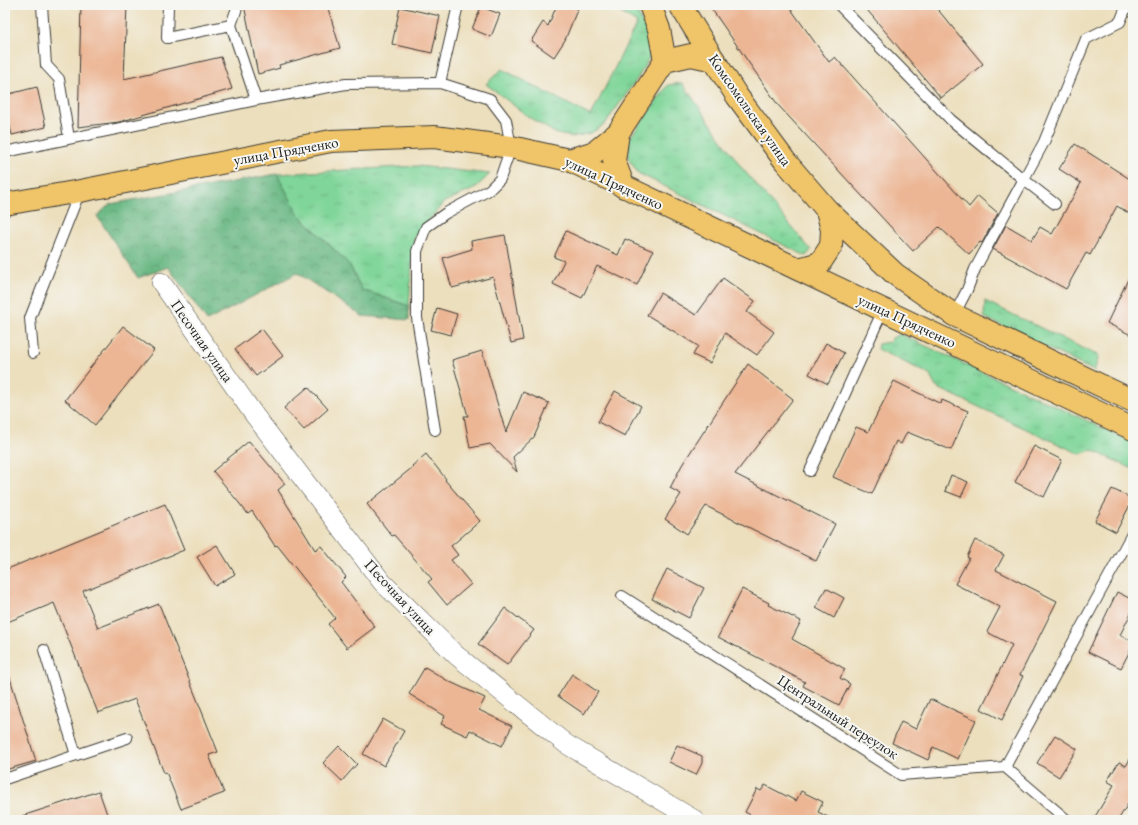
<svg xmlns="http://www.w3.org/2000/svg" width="1138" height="825" font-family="'EB Garamond',serif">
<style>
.grass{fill:url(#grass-tufts);stroke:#4e795b}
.forest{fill:url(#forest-crowns);stroke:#426a4f}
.building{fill:#ecb694}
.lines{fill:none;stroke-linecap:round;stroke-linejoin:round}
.service-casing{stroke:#3b3934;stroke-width:12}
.minor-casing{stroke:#3b3934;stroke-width:20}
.primary-casing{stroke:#3b3934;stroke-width:24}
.service{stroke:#fff;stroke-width:10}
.minor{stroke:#fff;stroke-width:19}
.primary{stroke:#f0c469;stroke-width:22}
.labels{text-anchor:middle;stroke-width:4;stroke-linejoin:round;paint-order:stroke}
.street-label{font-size:15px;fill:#1c1c1c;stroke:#f6f6f2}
</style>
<defs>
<pattern id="grass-tufts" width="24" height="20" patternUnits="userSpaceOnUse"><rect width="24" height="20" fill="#80d69a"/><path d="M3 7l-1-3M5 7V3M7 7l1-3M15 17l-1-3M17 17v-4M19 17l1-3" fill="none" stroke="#6eb784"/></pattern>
<pattern id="forest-crowns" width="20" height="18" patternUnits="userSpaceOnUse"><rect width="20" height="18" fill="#68b782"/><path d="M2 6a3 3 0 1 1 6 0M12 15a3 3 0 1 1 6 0" fill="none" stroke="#55946a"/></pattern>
</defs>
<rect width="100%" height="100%" fill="#f6f6f2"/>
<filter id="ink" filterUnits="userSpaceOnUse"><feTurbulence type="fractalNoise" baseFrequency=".025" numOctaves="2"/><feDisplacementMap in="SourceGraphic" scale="8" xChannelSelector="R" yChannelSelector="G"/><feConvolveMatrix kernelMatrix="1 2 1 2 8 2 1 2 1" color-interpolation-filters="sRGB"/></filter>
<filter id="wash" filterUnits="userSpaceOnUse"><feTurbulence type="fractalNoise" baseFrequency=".012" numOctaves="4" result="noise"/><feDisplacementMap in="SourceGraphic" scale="16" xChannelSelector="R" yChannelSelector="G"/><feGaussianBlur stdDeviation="0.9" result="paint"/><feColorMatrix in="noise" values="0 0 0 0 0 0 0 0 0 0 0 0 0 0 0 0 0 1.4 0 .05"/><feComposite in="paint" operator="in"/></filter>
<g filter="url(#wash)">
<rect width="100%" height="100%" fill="#ecdfbd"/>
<g class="grass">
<path d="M608,5H633L649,35L650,56L639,76L605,124L591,133L572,137L557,134L530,118L486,84L502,69L591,116L637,23Z"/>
<path d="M682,83L742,168L811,250L806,256L638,173L628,158L629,139L668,85Z"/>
<path d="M418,166L490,174L474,189L444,202L414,238L409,306L362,290L349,264L298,214L277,174Z"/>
<path d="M985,301L1099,356L1094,371L984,317Z"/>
<path d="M900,334L1133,442V469L1092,450L1080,454L936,387L929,374L877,349L878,344L890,342L892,338Z"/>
</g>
<path class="forest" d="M277,174L298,214L349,264L362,290L409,306V320L362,316L297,273L207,321L168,267L138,278L97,216L110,204Z"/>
<g id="blocks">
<g class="building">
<path d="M81,5H127L124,79L221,57L232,89L119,122L78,127Z"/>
<path d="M244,5H327L340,48L279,65L280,68L258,74Z"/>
<path d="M557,5H579L565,40L554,57L531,41L543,22L548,26Z"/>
<path d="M709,5H788L829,62L835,57L969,207L978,196L998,213L982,243L980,242L969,254L939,227L913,251L778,105Z"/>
<path d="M863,5H934L983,64L941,98Z"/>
<path d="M400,7L440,16L432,53L392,44Z"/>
<path d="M481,7L500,14L491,37L472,29Z"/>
<path d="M37,87L46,127L12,135L5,106V95Z"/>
<path d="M1075,144L1133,181V216L1117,206L1090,255L1086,253L1066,289L993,249L1006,225L1032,240L1040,227L1052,234L1081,183L1059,169Z"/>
<path d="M566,231L618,255L625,239L653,251L637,285L597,266L582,298L553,284L564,261L554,257Z"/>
<path d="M505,235L523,340L511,343L493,277L452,288L443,258L472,249L471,241Z"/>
<path d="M1133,269V336L1107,323Z"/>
<path d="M723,278L755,301L747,312L774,332L757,355L725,333L710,363L693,355L698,346L647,315L660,293L696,315Z"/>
<path d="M437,308L457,314L451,335L431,330Z"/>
<path d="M123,326L154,350L95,425L65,400Z"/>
<path d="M262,329L283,356L256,376L235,349Z"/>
<path d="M826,343L844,353L828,384L809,374Z"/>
<path d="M482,351L506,433L523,392L549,403L534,437L513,457L517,472L490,444L470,448L464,416H468L452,360Z"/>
<path d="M748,364L793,399L735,474L835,524L816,561L706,506L687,534L665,519L681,494L670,488L682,465Z"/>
<path d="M894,381L941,404L942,400L968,411L951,450L907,432L901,444L896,441L872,494L833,477L856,427L868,432Z"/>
<path d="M308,387L328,409L304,430L284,408Z"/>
<path d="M615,391L641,406L625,436L598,422Z"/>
<path d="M249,441L285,484L278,490L315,550L321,546L346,577L341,582L375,627L347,648L328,624L335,618L277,545L275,546L252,511L248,514L213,471Z"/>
<path d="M1034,446L1062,460L1044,497L1015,482Z"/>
<path d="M426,454L446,479L445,480L480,521L451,546L458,555L451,560L471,584L447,605L428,582L432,579L394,535L392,536L367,504L413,467L412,466Z"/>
<path d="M951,475L968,482L961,497L945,491Z"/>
<path d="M1112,489L1133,499L1116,532L1095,521Z"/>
<path d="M165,504L184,550L83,591L98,628L159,604L218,752L209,755L224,793L181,809L166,772L164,773L135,699L98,713L54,603L5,623V570Z"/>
<path d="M975,540L1004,555L996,570L1057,601L1020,675L1023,676L1002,720L981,709L1012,645L987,632L1000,607L955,584L969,558L967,557Z"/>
<path d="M217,545L235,574L215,586L197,557Z"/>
<path d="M667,569L704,588L689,618L652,599Z"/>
<path d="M826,588L844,598L834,618L816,608Z"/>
<path d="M742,589L769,603L768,605L801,621L792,639L845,669L840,678L850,684L839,705L803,686L805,682L718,637Z"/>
<path d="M1117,592L1133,600V609L1120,635L1133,641V645L1121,668L1088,652Z"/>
<path d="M505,608L534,630L507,665L478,644Z"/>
<path d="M425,667L448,681L485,698L479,710L512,726L502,746L470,730L467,736L441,724L445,716L409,694Z"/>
<path d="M572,674L598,692L584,714L558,696Z"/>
<path d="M9,675L36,761L5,770V676Z"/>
<path d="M930,699L976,720L958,759L933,747L928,760L892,743L901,722L916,729Z"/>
<path d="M383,719L404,731L384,766L363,754Z"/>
<path d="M1055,735L1077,749L1059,777L1037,763Z"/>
<path d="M677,745L702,756V763L696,775L669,762Z"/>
<path d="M339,746L357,764L342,781L323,763Z"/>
<path d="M1133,754V796L1118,820H1093L1114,785L1107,781L1119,762L1126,766Z"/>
<path d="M765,785L796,801L801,791L823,802L818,812L834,820H760L745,812L757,789L761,791Z"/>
<path d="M99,791L109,820H22V816Z"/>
</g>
</g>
</g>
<g filter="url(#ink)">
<use href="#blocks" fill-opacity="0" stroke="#3b3934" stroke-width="1"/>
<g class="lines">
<defs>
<g id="service">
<path d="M42,5L46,65L59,79L69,138"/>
<path d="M168,5L167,38L231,25"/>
<path d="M238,5L231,25L256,100"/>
<path d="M839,5L951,120L1023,179L1055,204"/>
<path d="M440,83L458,5"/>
<path d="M5,152L256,100L346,84L440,83L490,99L506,120L511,147L500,179L489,190L446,213L426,227L417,251V318L435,430"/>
<path d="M954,315L967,290L975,269L1044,142L1086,39L1120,22L1127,5"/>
<path d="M33,353L30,318L80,191"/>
<path d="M810,471L883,310"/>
<path d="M622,596L901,775L1005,767L1067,820"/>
<path d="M44,650L76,755"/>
<path d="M1005,767L1133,532"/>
<path d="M5,779L127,738"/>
</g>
<path id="minor" d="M161,282L255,416L382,582L456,655L566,744L695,820"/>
<g id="primary">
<path d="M650,5L659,29L665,61"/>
<path d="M680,5L714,60L737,96L785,161L827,210L895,274L954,315L1133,401"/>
<path d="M618,133L614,161L624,187"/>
<path d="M569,160L595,152L618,133L665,61L691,55L714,60"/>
<path d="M5,204L80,191L331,141L434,137L511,147L569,160L1133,429"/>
<path d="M798,269L820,263L831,246L832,230L827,210"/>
</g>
</defs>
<use href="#service" class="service-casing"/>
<use href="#minor" class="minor-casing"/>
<use href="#primary" class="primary-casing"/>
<use href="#service" class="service"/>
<use href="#minor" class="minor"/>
<use href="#primary" class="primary"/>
</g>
</g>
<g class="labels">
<g class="street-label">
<text transform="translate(750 110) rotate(55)" y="5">Комсомольская улица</text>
<text transform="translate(286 151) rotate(-10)" y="5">улица Прядченко</text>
<text transform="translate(614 183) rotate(25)" y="5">улица Прядченко</text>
<text transform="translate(907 321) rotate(25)" y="5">улица Прядченко</text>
<text transform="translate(202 341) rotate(55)" y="5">Песочная улица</text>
<text transform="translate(400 597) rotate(47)" y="5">Песочная улица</text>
<text transform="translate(838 717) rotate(33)" y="5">Центральный переулок</text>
</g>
</g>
<rect width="1138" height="825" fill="none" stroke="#f6f6f2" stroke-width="20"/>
</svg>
